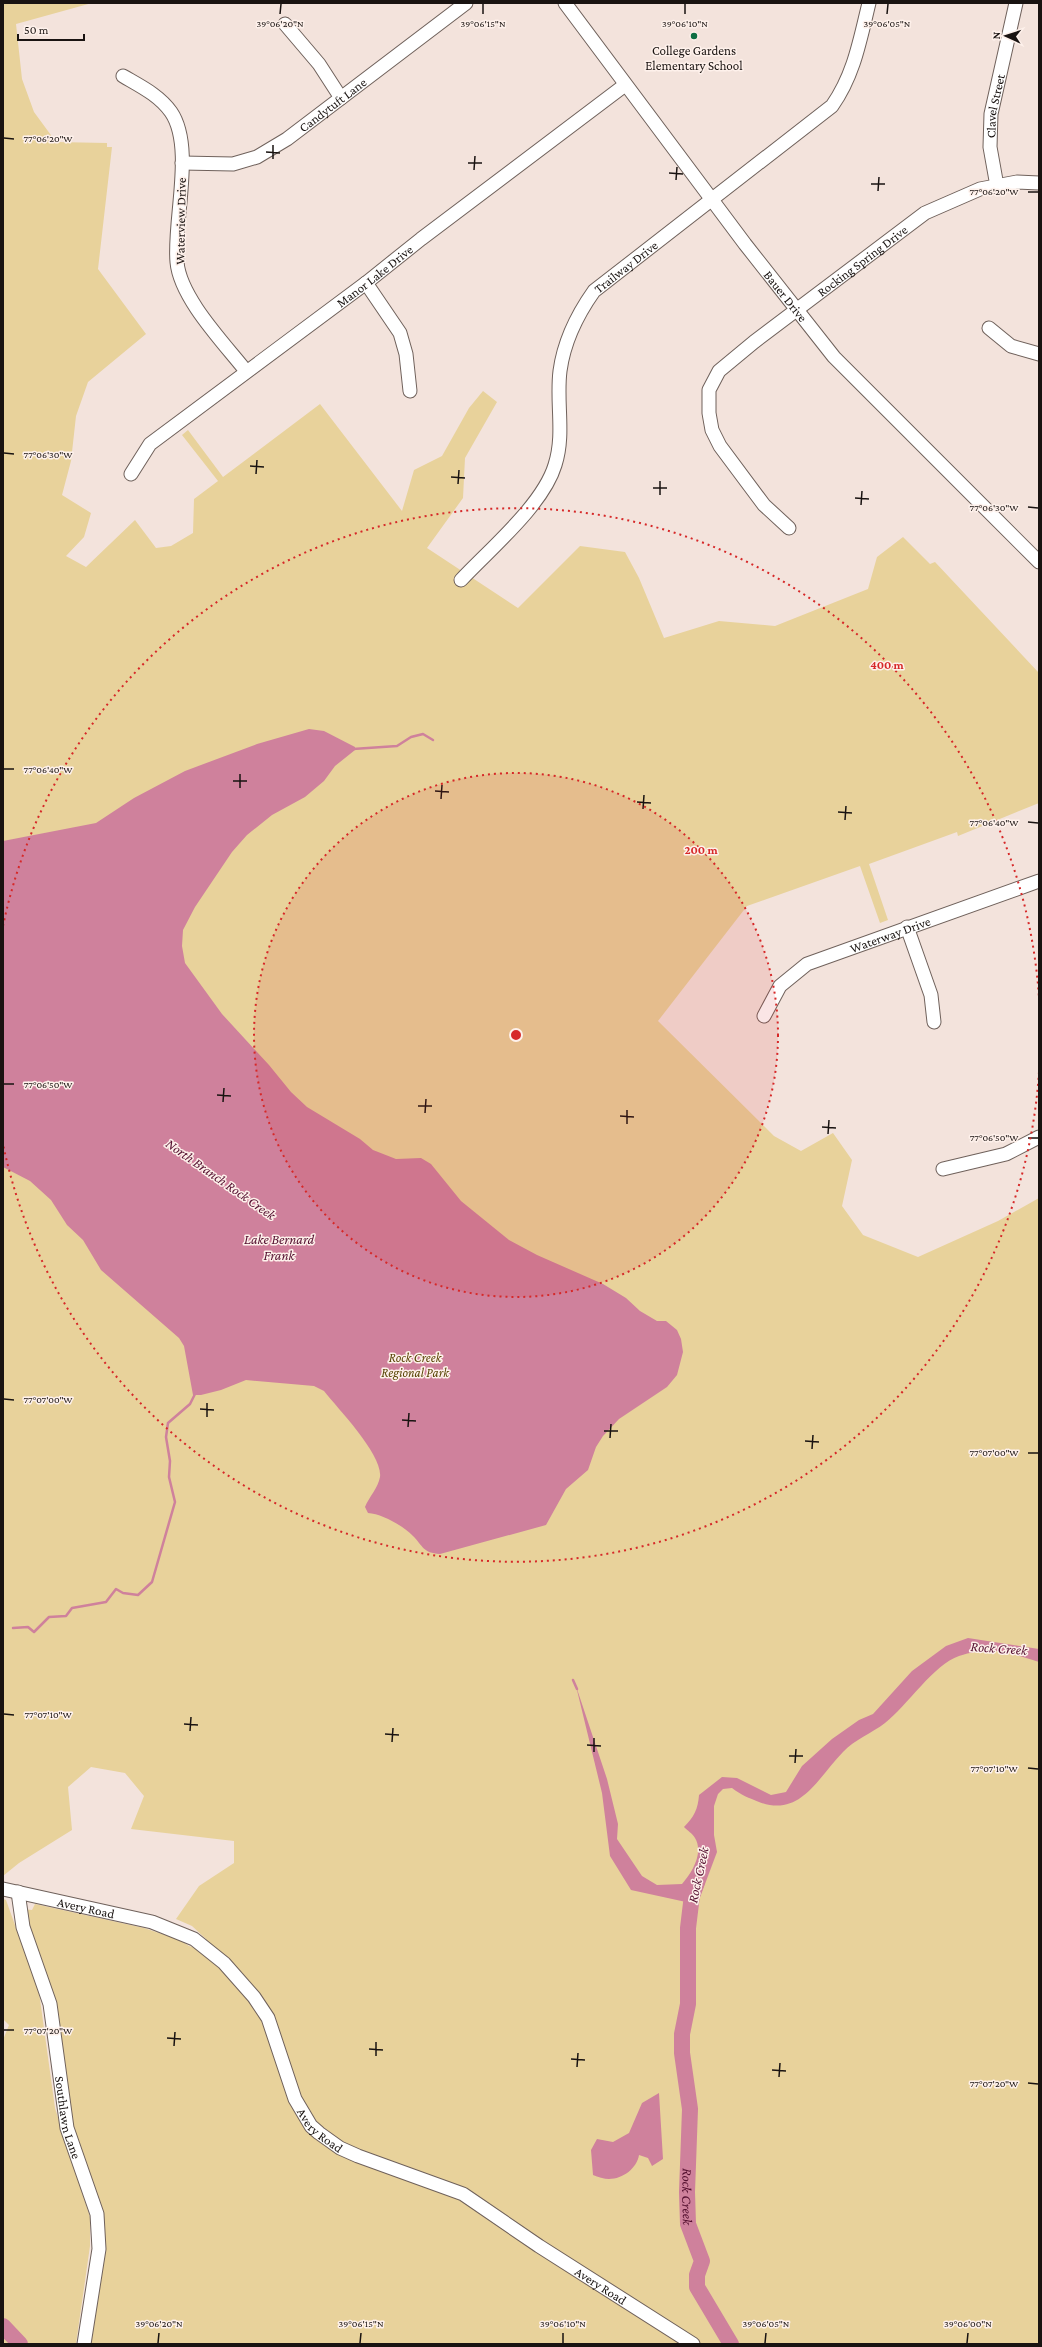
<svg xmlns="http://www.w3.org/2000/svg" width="1042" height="2347" font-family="'Crimson Pro',serif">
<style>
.green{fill:#e8d29b}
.water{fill:#cf819c}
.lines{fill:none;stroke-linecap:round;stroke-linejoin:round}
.stream{stroke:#cf819c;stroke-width:2.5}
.river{stroke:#cf819c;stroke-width:16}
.minor-casing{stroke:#6f615b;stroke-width:15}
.minor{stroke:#fff;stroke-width:13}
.ticks{fill:none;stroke:#191311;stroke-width:1.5}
.ring{fill:none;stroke:#d62828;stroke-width:2;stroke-dasharray:2 4}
.poi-dot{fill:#0d6e43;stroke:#fef1eb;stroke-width:1.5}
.labels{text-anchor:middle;stroke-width:3;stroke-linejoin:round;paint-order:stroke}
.poi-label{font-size:13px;fill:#191311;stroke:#fef1eb}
.street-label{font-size:13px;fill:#191311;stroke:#fef1eb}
.park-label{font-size:13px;font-style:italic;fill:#594506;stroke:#fef1eb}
.water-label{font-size:14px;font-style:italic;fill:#551030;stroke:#fef1eb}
.ticks-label{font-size:10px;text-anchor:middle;fill:#191311;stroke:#fef1eb;stroke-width:3;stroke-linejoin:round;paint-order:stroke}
.centre{fill:#d62828;stroke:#fef1eb;stroke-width:2}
.ring-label{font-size:12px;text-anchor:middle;font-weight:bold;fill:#d62828;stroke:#fef1eb;stroke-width:3;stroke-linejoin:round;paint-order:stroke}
</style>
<rect width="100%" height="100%" fill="#f3e3dc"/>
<g class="green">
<path d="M3,3H92L16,24L22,79L34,112L56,142L107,143V147H112L98,269L146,334L88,382L76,416L71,461L62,495L91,513L84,537L66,556L86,567L135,520L156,548L171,546L193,533L194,499L218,481L182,435L188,430L223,477L320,404L402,511L414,470L442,456L469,408L483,391L497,402L465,458L463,498L427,548L518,608L580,546L625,552L639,578L664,638L719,621L775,626L868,589L877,557L903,537L930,564L935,562L1039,673V803L958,836L957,832L869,864L888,920L880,923L860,866L747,906L658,1021L774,1136L801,1151L833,1133L852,1160L842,1206L863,1235L918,1257L998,1221L1039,1198V2344H693L468,2192L336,2143L306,2113L280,2040L204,1943L206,1939L192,1926L176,1919L199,1886L234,1863V1841L131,1829L144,1796L125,1773L91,1767L68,1787L72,1830L19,1863L3,1876Z"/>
<path d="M3,1899L6,1900L39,1992L55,2108L90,2217V2246L76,2344H3V2040L9,2025L3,2019Z"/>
<path d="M35,1904L144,1928L180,1940L189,1946L199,1949L220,1967L255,2007L316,2137L459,2197L681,2344H87L102,2259L23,1909L32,1910Z"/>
</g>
<g class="water">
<path d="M309,729L324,731L355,747V750L335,766L324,781L305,797L272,815L247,835L232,852L195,907L183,930L182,946L185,963L222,1014L269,1065L291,1092L307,1107L360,1139L373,1150L396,1159L421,1158L431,1164L461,1201L509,1240L537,1255L603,1284L626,1298L640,1311L657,1321H666L677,1330L681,1339L683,1352L677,1375L667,1387L619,1419L603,1436L596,1447L588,1470L566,1489L546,1525L440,1554C423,1553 423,1546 413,1536C402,1525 382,1514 368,1513L365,1507C369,1497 378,1488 380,1477C383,1455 339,1410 324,1391L314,1386L246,1380L221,1390L201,1395H193L184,1346L179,1338L101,1270L83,1240L67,1225L51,1200L30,1181L3,1167V841L96,823L134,798L185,771L257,744Z"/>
<path d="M968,1638L1039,1649V1662C1008,1652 991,1646 959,1656C934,1664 907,1706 885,1723C872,1733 854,1740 843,1752C818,1777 801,1818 759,1802C749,1798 741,1795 732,1788L723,1789L718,1794L714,1806V1835L717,1852L699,1900L686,1902L631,1890L610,1856L602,1793L576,1686L607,1779L618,1824L617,1839L642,1876L657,1885L682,1884C692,1873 704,1853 695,1838C693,1834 687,1830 684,1827C694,1817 698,1809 699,1795L722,1777L737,1778L771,1795L786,1792L802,1766L832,1739L859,1720L873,1714L912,1671L946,1646Z"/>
<path d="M659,2093L663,2159L652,2166L648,2158L639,2155C637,2168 623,2179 609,2179C604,2179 598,2177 593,2175L591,2150L597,2139L613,2142L629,2133L642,2103Z"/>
</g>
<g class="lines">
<g class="stream">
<path d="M353,749L397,746L411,737L423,734L433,740"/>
<path d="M13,1628L28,1627L34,1632L49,1617L66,1616L72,1608L106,1602L116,1589L123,1593L138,1595L152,1582L175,1502L169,1477L170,1461L166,1437L168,1423L190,1404L196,1392"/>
<path d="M573,1680L577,1689"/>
</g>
<g class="river">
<path id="s1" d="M697,1882L692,1895L688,1928V2004L682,2034V2053L690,2109L687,2192L688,2224L702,2261L697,2275V2287L731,2344"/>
<path d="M3,2326L20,2344"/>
</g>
<defs>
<g id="minor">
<path id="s2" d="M565,3L745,244L834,357L1039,562"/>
<path d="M285,24L319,64L341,98"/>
<path d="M123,76C140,86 159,95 171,112C195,147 173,221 177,262C180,298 224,343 246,371"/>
<path id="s3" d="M182,163L233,164L257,157L287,139L466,3"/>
<path id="s4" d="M997,186L990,147L991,114L1016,3"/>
<path d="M366,283L400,333L406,354L410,391"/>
<path d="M989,328L1011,346L1039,354"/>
<path id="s5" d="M131,474L150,444L366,283L421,239L625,85"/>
<path id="s6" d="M789,528L764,505L720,446L712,430L709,413V390L719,371L754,342L925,213L980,189L1017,182L1039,183"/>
<path id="s7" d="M461,580C490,549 543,505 555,465C565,434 556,403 560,371C564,341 577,315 594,291L832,106C854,75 860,40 869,3"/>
<path d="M907,927L931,995L934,1022"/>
<path id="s8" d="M764,1016L780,986L807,964L1039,881"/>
<path d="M943,1169L1006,1154L1039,1137"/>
<path id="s9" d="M3,1889L152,1922L194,1939L224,1963L254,1997L268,2018L295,2099L311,2126L319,2133L340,2148L358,2156L463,2194L539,2246L693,2344"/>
<path id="s10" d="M18,1892L23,1927L50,2004L67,2128L97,2214L99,2249L84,2344"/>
</g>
</defs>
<use href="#minor" class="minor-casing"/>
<use href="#minor" class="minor"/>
</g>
<path class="ticks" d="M280,14L281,4M483,14V4M685,14V4M887,14L888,4M4,138L14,139M266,152L280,153M273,159V145M468,163H482M474,170L475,156M669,173L683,174M676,180L677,167M871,184H885M878,191L879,177M1028,192H1038M4,453L14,454M250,466L264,467M256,474L257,460M451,477L465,478M458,484L459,470M653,488H667M660,495V481M855,498L869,499M861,505L862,491M1028,507L1038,508M4,769H14M233,781H247M240,788V774M435,791L449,792M441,799L442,785M637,802L651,803M643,809L644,795M838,812L852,813M845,820L846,806M1028,822L1038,823M4,1084H14M217,1095L231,1096M223,1102L224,1088M418,1106H432M425,1113L426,1099M620,1116L634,1117M627,1124V1110M822,1127L836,1128M828,1134L829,1120M1028,1138H1038M4,1399L14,1400M200,1409L214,1410M207,1417V1403M402,1420L416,1421M408,1427L409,1413M604,1431H618M610,1438L611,1424M805,1441L819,1442M812,1449L813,1435M1028,1453H1038M4,1714L14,1715M184,1724L198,1725M190,1731L191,1717M385,1734L399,1735M392,1742L393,1728M587,1745L601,1746M594,1752V1738M789,1756H803M795,1763L796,1749M1028,1768L1038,1769M4,2030H14M167,2038L181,2039M174,2046L175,2032M369,2049L383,2050M376,2056V2042M571,2059L585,2060M577,2067L578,2053M772,2070L786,2071M779,2077L780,2063M1028,2083L1038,2084M158,2343L159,2333M360,2343L361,2333M563,2343V2333M765,2343L766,2333M967,2343L968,2333"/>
<circle cx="516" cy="1035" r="262" fill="#d62828" fill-opacity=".12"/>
<g class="ring">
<circle cx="516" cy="1035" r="262"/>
<path d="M1039 1072A524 524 0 0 1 3 1144M3 926A524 524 0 0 1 1039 998"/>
</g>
<circle class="poi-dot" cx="694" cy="36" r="4"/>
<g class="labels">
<g class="poi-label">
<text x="694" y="55">College Gardens<tspan x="694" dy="15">Elementary School</tspan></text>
</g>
<g class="street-label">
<text dy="5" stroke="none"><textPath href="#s3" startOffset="168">Candytuft Lane</textPath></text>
<text dy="5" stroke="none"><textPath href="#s4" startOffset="81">Clavel Street</textPath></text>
<text transform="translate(180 221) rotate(-89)" y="5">Waterview Drive</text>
<text dy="5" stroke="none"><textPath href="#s6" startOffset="368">Rocking Spring Drive</textPath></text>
<text dy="5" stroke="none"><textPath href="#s7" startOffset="372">Trailway Drive</textPath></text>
<text dy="5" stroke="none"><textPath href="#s5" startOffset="316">Manor Lake Drive</textPath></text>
<text dy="5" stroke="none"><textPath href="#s2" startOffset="367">Bauer Drive</textPath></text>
<text dy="5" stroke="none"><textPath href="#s8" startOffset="157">Waterway Drive</textPath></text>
<text dy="5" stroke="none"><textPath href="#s9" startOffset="85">Avery Road</textPath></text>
<text dy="5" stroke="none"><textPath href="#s10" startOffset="232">Southlawn Lane</textPath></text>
<text dy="5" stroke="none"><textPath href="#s9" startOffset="433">Avery Road</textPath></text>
<text dy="5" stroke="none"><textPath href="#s9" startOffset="757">Avery Road</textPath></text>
</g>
<g class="park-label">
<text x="415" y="1362">Rock Creek<tspan x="415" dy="15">Regional Park</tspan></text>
</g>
<g class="water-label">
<text transform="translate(221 1179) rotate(35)" y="5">North Branch Rock Creek</text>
<text x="279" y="1244">Lake Bernard<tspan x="279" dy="16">Frank</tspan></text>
<text transform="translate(999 1648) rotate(4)" y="5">Rock Creek</text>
<text transform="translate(698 1875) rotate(-78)" y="5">Rock Creek</text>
<text dy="5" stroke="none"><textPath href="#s1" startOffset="317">Rock Creek</textPath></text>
</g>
</g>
<g class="ticks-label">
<text x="280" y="27">39°06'20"N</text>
<text x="483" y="27">39°06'15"N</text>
<text x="685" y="27">39°06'10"N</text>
<text x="887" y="27">39°06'05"N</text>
<text x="48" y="142">77°06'20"W</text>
<text x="994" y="195">77°06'20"W</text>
<text x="48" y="458">77°06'30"W</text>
<text x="994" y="511">77°06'30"W</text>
<text x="48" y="773">77°06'40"W</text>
<text x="994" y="826">77°06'40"W</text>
<text x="48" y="1088">77°06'50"W</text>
<text x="994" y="1141">77°06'50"W</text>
<text x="48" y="1403">77°07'00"W</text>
<text x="994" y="1456">77°07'00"W</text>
<text x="48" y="1718">77°07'10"W</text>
<text x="994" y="1772">77°07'10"W</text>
<text x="48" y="2034">77°07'20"W</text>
<text x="994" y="2087">77°07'20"W</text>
<text x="159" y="2327">39°06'20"N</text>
<text x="361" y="2327">39°06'15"N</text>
<text x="563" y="2327">39°06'10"N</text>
<text x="766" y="2327">39°06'05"N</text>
<text x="968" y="2327">39°06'00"N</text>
</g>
<circle cx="516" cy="1035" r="6" class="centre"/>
<g class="ring-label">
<text x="887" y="669">400 m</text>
<text x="701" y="854">200 m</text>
</g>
<rect width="1042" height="2347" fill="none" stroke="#191311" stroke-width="8"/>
<g transform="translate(1006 36) rotate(273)" stroke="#fef1eb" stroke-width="3" paint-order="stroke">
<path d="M0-3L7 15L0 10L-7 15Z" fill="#191311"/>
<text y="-6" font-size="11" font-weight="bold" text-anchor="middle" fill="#191311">N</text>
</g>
<path d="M18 34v6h66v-6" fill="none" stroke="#191311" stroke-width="2"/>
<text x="24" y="34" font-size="12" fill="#191311" stroke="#fef1eb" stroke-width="3" paint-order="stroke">50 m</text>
</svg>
